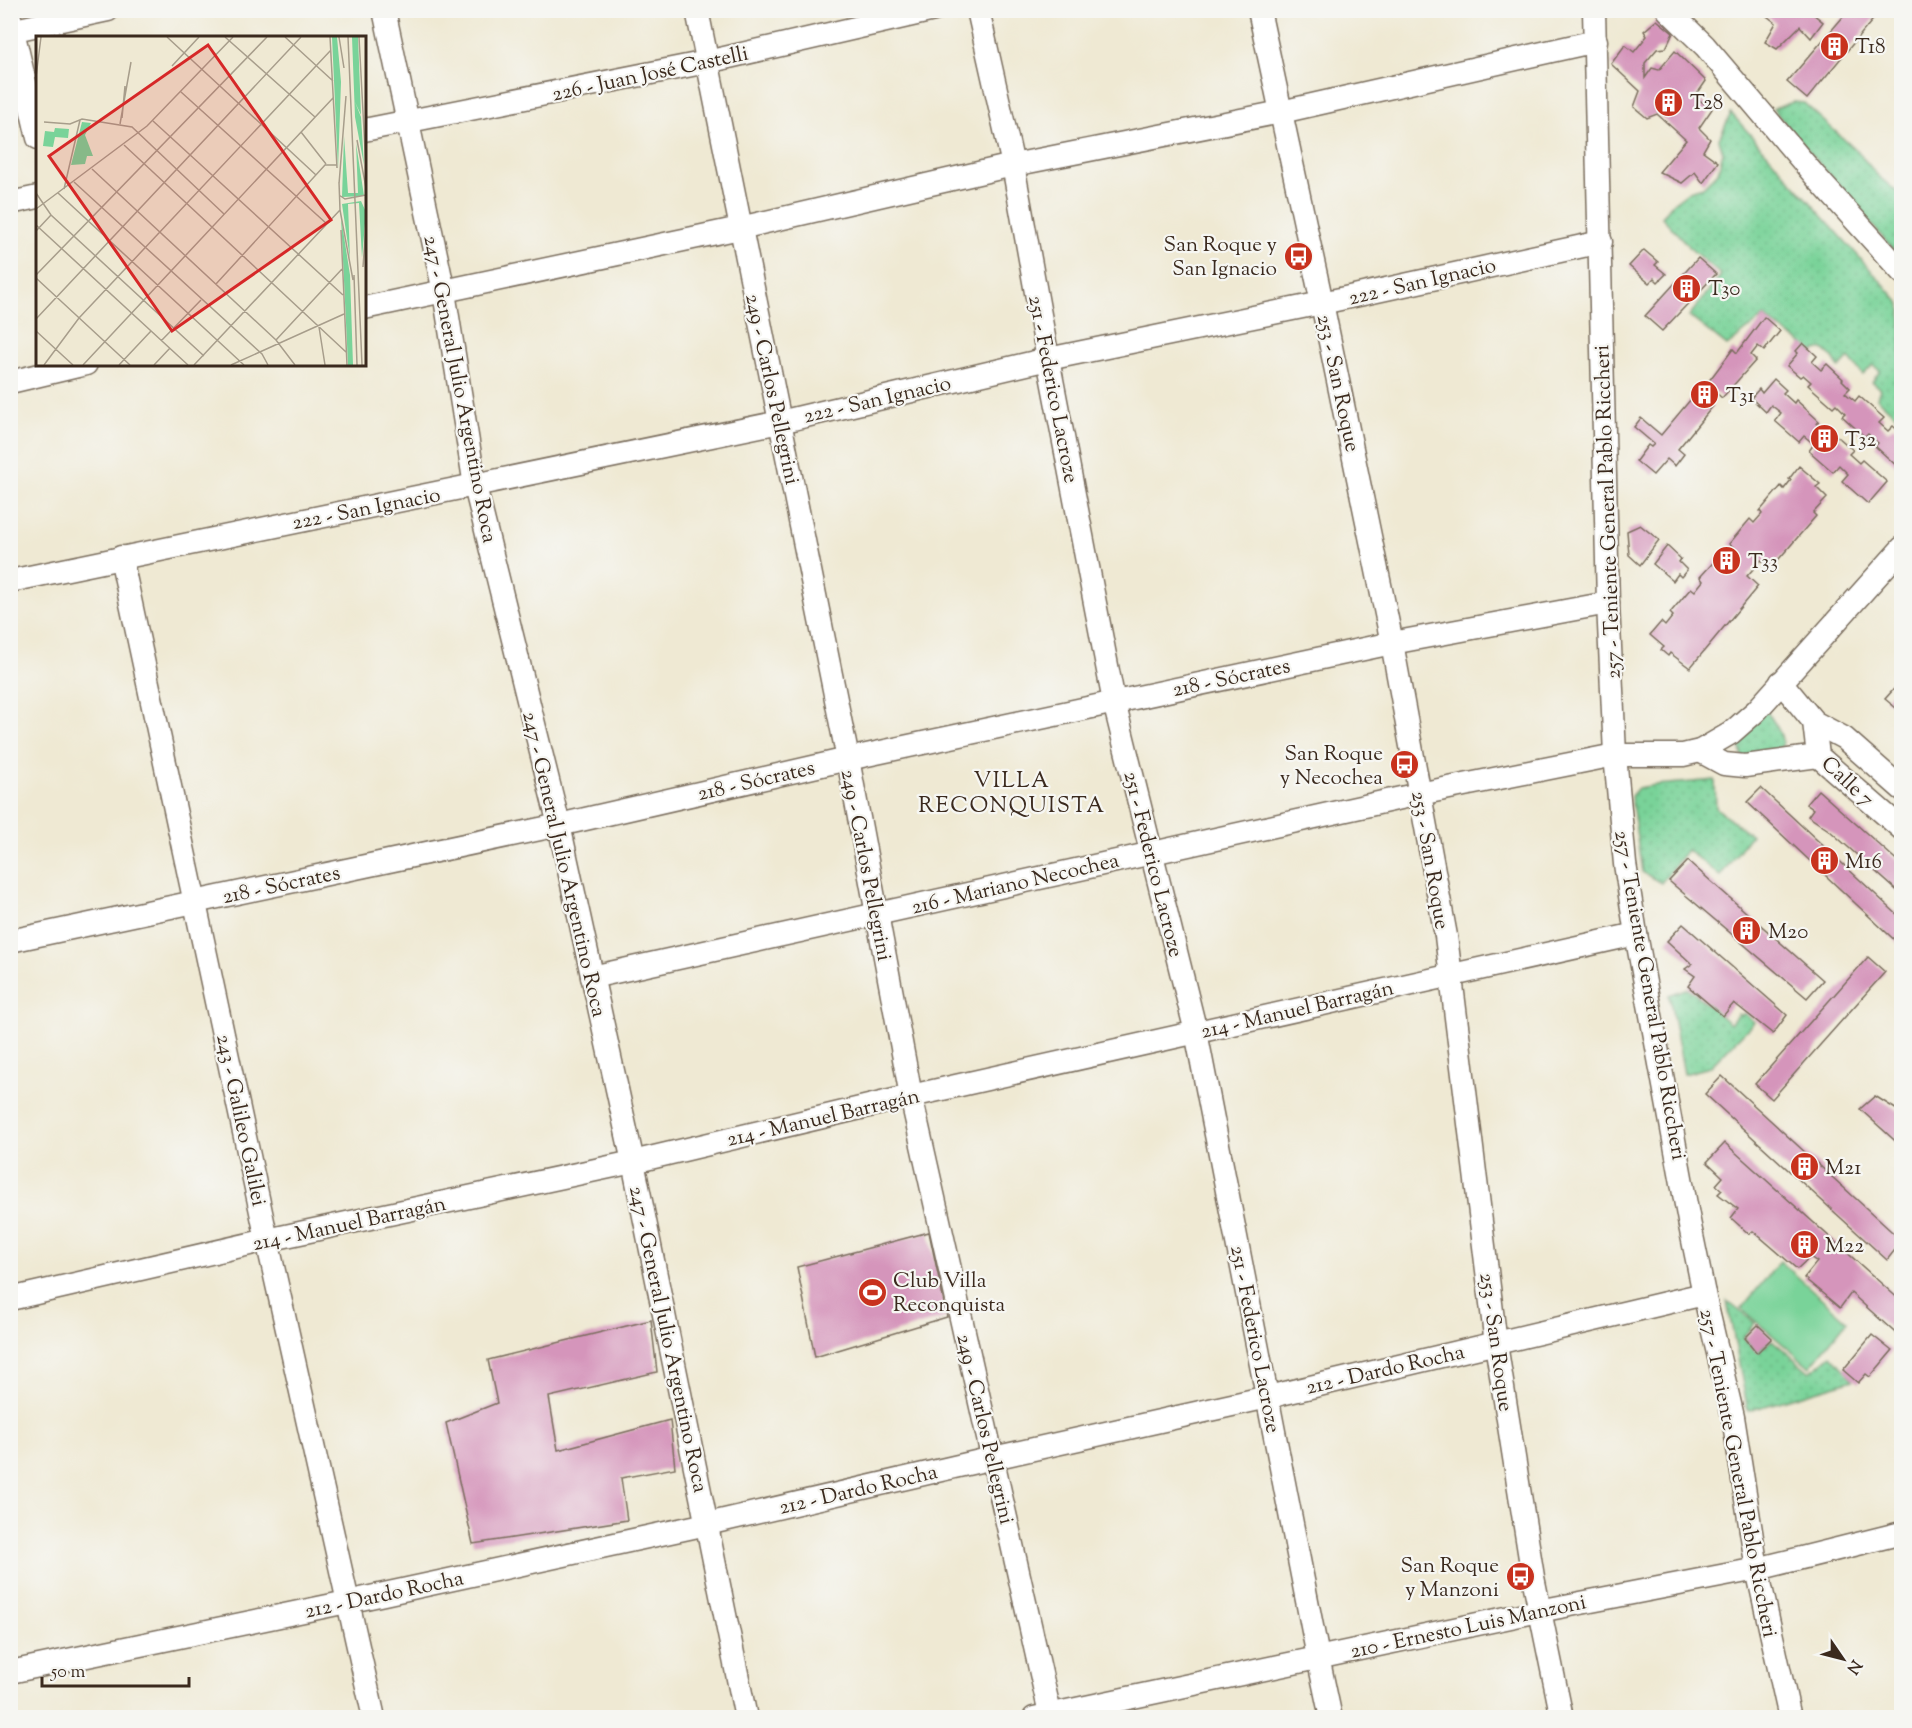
<svg xmlns="http://www.w3.org/2000/svg" width="1912" height="1728" font-family="'Sorts Mill Goudy',serif">
<style>
.grass{fill:url(#grass-dots);stroke:#5a7e5c;stroke-width:1.5}
.garden{fill:#79d399;stroke:#5a7e5c;stroke-width:1.5}
.building{fill:#d595bb}
.lines{fill:none;stroke-linecap:round;stroke-linejoin:round}
.street-casing{stroke:#7a6d5d;stroke-width:25}
.street{stroke:#fff;stroke-width:22}
.labels{text-anchor:middle;stroke-width:4.5;stroke-linejoin:round;paint-order:stroke}
.poi-label{font-size:21px;fill:#3b2a1e;stroke:#f6f6f2;text-anchor:start}
.street-label{font-size:21px;fill:#3b2a1e;stroke:#f6f6f2}
.neighbourhood-label{font-size:22px;letter-spacing:1.5px;fill:#3b2a1e;stroke:#f6f6f2}
.inset-road{fill:none;stroke:#a79d8b;stroke-width:1.5}
.view{fill:#d62828;fill-opacity:0.15;stroke:#d62828;stroke-width:3}
.inset-edge{fill:none;stroke:#3b2a1e;stroke-width:3}
</style>
<defs>
<pattern id="grass-dots" width="8" height="8" patternUnits="userSpaceOnUse" patternTransform="scale(1.5)"><rect width="8" height="8" fill="#79d399"/><path d="M2 2h.1M6 6h.1" fill="none" stroke="#6ab583" stroke-width="1.8" stroke-linecap="round"/></pattern>
</defs>
<rect width="100%" height="100%" fill="#f6f6f2"/>
<filter id="ink" filterUnits="userSpaceOnUse"><feTurbulence type="fractalNoise" baseFrequency=".0167" numOctaves="2"/><feDisplacementMap in="SourceGraphic" scale="12" xChannelSelector="R" yChannelSelector="G"/><feConvolveMatrix kernelMatrix="1 2 1 2 8 2 1 2 1" color-interpolation-filters="sRGB"/></filter>
<filter id="wash" filterUnits="userSpaceOnUse"><feTurbulence type="fractalNoise" baseFrequency=".008" numOctaves="4" result="noise"/><feDisplacementMap in="SourceGraphic" scale="24" xChannelSelector="R" yChannelSelector="G"/><feGaussianBlur stdDeviation="1.35" result="paint"/><feColorMatrix in="noise" values="0 0 0 0 0 0 0 0 0 0 0 0 0 0 0 0 0 1.4 0 .05"/><feComposite in="paint" operator="in"/></filter>
<g filter="url(#wash)">
<rect width="100%" height="100%" fill="#efe9d3"/>
<g class="grass">
<path d="M1793,102L1804,103L1858,152L1878,176L1901,195V259L1773,109Z"/>
<path d="M1731,113L1901,304V420L1877,398L1880,389L1872,382L1880,371L1873,365L1863,375L1849,358L1839,368L1832,357L1823,349L1813,352C1798,339 1780,330 1764,317L1727,346L1689,316L1721,275L1692,250L1662,217L1673,203L1689,191L1703,187L1718,172L1723,152L1719,139Z"/>
<path d="M1766,710C1773,722 1789,739 1779,752L1743,759L1735,733Z"/>
<path d="M1715,780L1716,808L1751,835L1720,876L1687,850L1661,883L1642,872L1631,796L1638,788L1656,785Z"/>
<path d="M1688,988L1730,1024L1738,1014L1741,1016L1744,1013L1754,1022L1710,1067L1684,1074L1669,995Z"/>
<path d="M1727,1301L1755,1323L1742,1338L1757,1352L1772,1340L1810,1372L1831,1355L1853,1380L1748,1411Z"/>
</g>
<path class="garden" d="M1780,1261L1847,1321L1810,1367L1741,1309Z"/>
<g id="blocks">
<g class="building">
<path d="M1759,10H1808L1823,22L1811,38L1800,26L1777,49L1765,42L1776,23Z"/>
<path d="M1849,10H1881L1807,99L1787,82Z"/>
<path d="M1657,20L1673,33L1666,48L1657,49L1645,63V78L1652,68L1659,70L1675,51L1706,81L1695,97L1712,109L1699,128L1710,139L1703,151L1718,162L1703,183L1695,172L1682,183L1659,172L1686,140L1657,114L1647,118L1634,107L1640,91L1611,64L1625,45L1634,52L1647,36L1644,31Z"/>
<path d="M1644,250L1658,262L1655,265L1666,274L1658,282L1654,278L1649,283L1629,266Z"/>
<path d="M1698,258L1716,274L1662,331L1645,316Z"/>
<path d="M1764,317L1780,331L1764,351L1758,346L1751,355L1756,360L1722,398L1715,392L1707,401L1713,406L1678,449L1684,454L1675,466L1667,459L1653,475L1636,461L1648,445L1651,447L1654,444L1634,427L1641,418L1661,435L1691,399L1693,402L1733,349L1737,353Z"/>
<path d="M1803,343L1817,356L1812,362L1821,370L1827,364L1843,379L1842,380L1850,388L1845,393L1855,401L1859,396L1884,418L1879,423L1888,431L1893,426L1902,434V466L1899,468L1875,446L1878,443L1868,434L1865,437L1842,416L1845,413L1836,404L1833,407L1808,385L1811,382L1803,375L1800,377L1787,366L1798,353L1796,351Z"/>
<path d="M1774,379L1786,390L1783,393L1794,403L1796,400L1819,421L1817,424L1827,433L1830,430L1853,450L1849,454L1859,463L1862,460L1887,482L1868,504L1842,481L1848,474L1839,465L1833,472L1809,451L1814,444L1804,436L1799,442L1775,421L1781,413L1771,405L1766,412L1751,398L1759,389L1762,393Z"/>
<path d="M1799,466L1820,484L1816,487L1827,498L1813,513L1816,516L1772,567L1761,560L1747,576L1758,586L1690,668L1670,653L1668,656L1661,650L1664,647L1650,635L1661,622L1665,626L1673,616L1670,613L1691,588L1695,591L1703,581L1700,577L1721,554L1725,557L1733,547L1729,544L1750,519L1754,523L1762,514L1760,511L1781,486L1784,489L1791,480L1789,479Z"/>
<path d="M1640,525L1659,540L1640,565L1629,555L1627,531Z"/>
<path d="M1667,546L1681,559L1679,562L1687,570L1681,577L1678,574L1673,581L1653,564Z"/>
<path d="M1902,680V713L1885,699Z"/>
<path d="M1761,788L1902,919V947L1747,802Z"/>
<path d="M1818,790L1902,865V895L1830,831L1808,816L1813,809L1806,804Z"/>
<path d="M1688,861L1823,980L1807,998L1669,881Z"/>
<path d="M1683,924L1787,1015L1773,1034L1734,1003L1723,1016L1688,986L1695,976L1685,969L1692,964L1667,941Z"/>
<path d="M1868,957L1885,972L1772,1099L1755,1084Z"/>
<path d="M1722,1076L1902,1241L1887,1260L1705,1094Z"/>
<path d="M1875,1096L1902,1113V1147L1860,1109Z"/>
<path d="M1725,1143L1902,1302V1339L1851,1293L1840,1308L1804,1278L1817,1262L1810,1257L1797,1269L1753,1231L1749,1234L1731,1218L1738,1209L1718,1194L1722,1190L1716,1185L1723,1177L1707,1162Z"/>
<path d="M929,1232L947,1317L815,1357L797,1267Z"/>
<path d="M651,1320L657,1372L549,1397L558,1450L670,1420L675,1468L621,1478L627,1520L473,1544L446,1423L497,1403L488,1360Z"/>
<path d="M1758,1325L1772,1338L1757,1353L1745,1338Z"/>
<path d="M1872,1335L1892,1351L1870,1377L1866,1374L1858,1383L1843,1370Z"/>
</g>
</g>
</g>
<g filter="url(#ink)">
<use href="#blocks" fill-opacity="0" stroke="#7a6d5d" stroke-width="1.5"/>
<g class="lines">
<defs>
<g id="street">
<path d="M384,10L444,292L475,486L559,825L633,1162L746,1718"/>
<path d="M697,10L848,759L911,1096L1051,1718"/>
<path d="M978,10L1013,165L1048,359L1114,702L1196,1032L1318,1657L1331,1718"/>
<path d="M1259,10L1322,303L1392,643L1446,936L1496,1344L1533,1577L1562,1718"/>
<path d="M1594,10L1608,603L1615,755L1625,864L1636,934L1689,1221L1704,1294L1733,1417L1757,1569L1790,1718"/>
<path d="M1668,10L1705,46L1816,177L1902,272"/>
<path d="M10,18L38,138"/>
<path d="M10,31L108,10"/>
<path d="M364,130L707,62L934,10"/>
<path d="M10,203L38,197"/>
<path d="M364,308L740,228L1013,165L1281,112L1596,41"/>
<path d="M10,382L86,364"/>
<path d="M121,557L267,1240L374,1718"/>
<path d="M10,581L780,422L1048,359L1322,303L1601,242"/>
<path d="M1781,682L1814,722L1818,756L1902,829"/>
<path d="M1814,722L1844,738L1902,789"/>
<path d="M1700,751L1724,764L1745,766L1818,756"/>
<path d="M10,941L559,825L848,759L1392,643L1608,603"/>
<path d="M592,977L1419,794L1615,755H1683L1700,751L1731,733L1756,711L1902,548"/>
<path d="M10,1299L267,1240L633,1162L911,1096L1636,934"/>
<path d="M10,1672L347,1602L707,1524L993,1458L1268,1397L1704,1294"/>
<path d="M1034,1718L1539,1611L1757,1569L1902,1533"/>
</g>
</defs>
<use href="#street" class="street-casing"/>
<use href="#street" class="street"/>
</g>
</g>
<defs>
<symbol id="building-disc" viewBox="-11 -11 22 22"><circle r="9.5" fill="#c8321e" stroke="#f6f6f2"/><path d="M-4-6H4V6H1V3H-1V6H-4ZM-2.5-4.3h1.7v1.8h-1.7ZM.8-4.3h1.7v1.8H.8ZM-2.5-1h1.7V.8h-1.7ZM.8-1h1.7V.8H.8Z" fill="#fff"/></symbol>
<symbol id="bus-disc" viewBox="-11 -11 22 22"><circle r="9.5" fill="#c8321e" stroke="#f6f6f2"/><path d="M-5-6H5V4H4V6H2V4H-2V6H-4V4H-5ZM-3.5-4V0h7V-4ZM-3.5 1.2v1.5H-2V1.2ZM2 1.2v1.5H3.5V1.2Z" fill="#fff"/></symbol>
<symbol id="stadium-disc" viewBox="-11 -11 22 22"><circle r="9.5" fill="#c8321e" stroke="#f6f6f2"/><path d="M0-5a6.5 5 0 1 0 0 10a6.5 5 0 1 0 0-10ZM-3.5-1.8h7v3.6h-7Z" fill="#fff"/></symbol>
</defs>
<g fill-rule="evenodd">
<use href="#building-disc" x="1818" y="30" width="33" height="33"/>
<use href="#building-disc" x="1652" y="86" width="33" height="33"/>
<use href="#bus-disc" x="1282" y="240" width="33" height="33"/>
<use href="#building-disc" x="1670" y="272" width="33" height="33"/>
<use href="#building-disc" x="1688" y="378" width="33" height="33"/>
<use href="#building-disc" x="1808" y="422" width="33" height="33"/>
<use href="#building-disc" x="1710" y="544" width="33" height="33"/>
<use href="#bus-disc" x="1388" y="748" width="33" height="33"/>
<use href="#building-disc" x="1808" y="844" width="33" height="33"/>
<use href="#building-disc" x="1730" y="914" width="33" height="33"/>
<use href="#building-disc" x="1788" y="1150" width="33" height="33"/>
<use href="#building-disc" x="1788" y="1228" width="33" height="33"/>
<use href="#stadium-disc" x="856" y="1276" width="33" height="33"/>
<use href="#bus-disc" x="1504" y="1560" width="33" height="33"/>
</g>
<g class="labels">
<g class="poi-label">
<text x="1855" y="53">T18</text>
<text x="1690" y="109">T28</text>
<text x="1277" y="251" text-anchor="end">San Roque y<tspan x="1277" dy="24">San Ignacio</tspan></text>
<text x="1708" y="295">T30</text>
<text x="1726" y="402">T31</text>
<text x="1845" y="446">T32</text>
<text x="1748" y="568">T33</text>
<text x="1383" y="760" text-anchor="end">San Roque<tspan x="1383" dy="24">y Necochea</tspan></text>
<text x="1845" y="868">M16</text>
<text x="1768" y="938">M20</text>
<text x="1825" y="1174">M21</text>
<text x="1825" y="1252">M22</text>
<text x="893" y="1287">Club Villa<tspan x="893" dy="24">Reconquista</tspan></text>
<text x="1499" y="1572" text-anchor="end">San Roque<tspan x="1499" dy="24">y Manzoni</tspan></text>
</g>
<g class="street-label">
<text transform="translate(650 73) rotate(-12)" y="7">226 - Juan José Castelli</text>
<text transform="translate(1422 281) rotate(-13)" y="7">222 - San Ignacio</text>
<text transform="translate(1339 383) rotate(78)" y="7">253 - San Roque</text>
<text transform="translate(461 389) rotate(79)" y="7">247 - General Julio Argentino Roca</text>
<text transform="translate(773 389) rotate(78)" y="7">249 - Carlos Pellegrini</text>
<text transform="translate(1054 389) rotate(79)" y="7">251 - Federico Lacroze</text>
<text transform="translate(877 399) rotate(-13)" y="7">222 - San Ignacio</text>
<text transform="translate(366 508) rotate(-11)" y="7">222 - San Ignacio</text>
<text transform="translate(1607 512) rotate(-92)" y="7">257 - Teniente General Pablo Riccheri</text>
<text transform="translate(1231 677) rotate(-12)" y="7">218 - Sócrates</text>
<text transform="translate(756 780) rotate(-13)" y="7">218 - Sócrates</text>
<text transform="translate(1848 781) rotate(43)" y="7">Calle 7</text>
<text transform="translate(1431 860) rotate(80)" y="7">253 - San Roque</text>
<text transform="translate(565 864) rotate(77)" y="7">247 - General Julio Argentino Roca</text>
<text transform="translate(1154 864) rotate(76)" y="7">251 - Federico Lacroze</text>
<text transform="translate(867 865) rotate(79)" y="7">249 - Carlos Pellegrini</text>
<text transform="translate(1015 883) rotate(-13)" y="7">216 - Mariano Necochea</text>
<text transform="translate(281 884) rotate(-12)" y="7">218 - Sócrates</text>
<text transform="translate(1651 995) rotate(80)" y="7">257 - Teniente General Pablo Riccheri</text>
<text transform="translate(1297 1009) rotate(-13)" y="7">214 - Manuel Barragán</text>
<text transform="translate(823 1117) rotate(-13)" y="7">214 - Manuel Barragán</text>
<text transform="translate(242 1120) rotate(78)" y="7">243 - Galileo Galilei</text>
<text transform="translate(349 1223) rotate(-12)" y="7">214 - Manuel Barragán</text>
<text transform="translate(669 1339) rotate(78)" y="7">247 - General Julio Argentino Roca</text>
<text transform="translate(1256 1339) rotate(79)" y="7">251 - Federico Lacroze</text>
<text transform="translate(1497 1342) rotate(82)" y="7">253 - San Roque</text>
<text transform="translate(1385 1369) rotate(-13)" y="7">212 - Dardo Rocha</text>
<text transform="translate(986 1429) rotate(77)" y="7">249 - Carlos Pellegrini</text>
<text transform="translate(1739 1473) rotate(79)" y="7">257 - Teniente General Pablo Riccheri</text>
<text transform="translate(858 1489) rotate(-13)" y="7">212 - Dardo Rocha</text>
<text transform="translate(384 1594) rotate(-12)" y="7">212 - Dardo Rocha</text>
<text transform="translate(1468 1626) rotate(-12)" y="7">210 - Ernesto Luis Manzoni</text>
</g>
<g class="neighbourhood-label">
<text x="1012" y="787">VILLA<tspan x="1012" dy="25">RECONQUISTA</tspan></text>
</g>
</g>
<g transform="translate(36 36)">
<rect width="330" height="330" fill="#efe9d3"/>
<path d="M296,1H301L305,46L302,133ZM316,1H322L325,79L319,66L325,81L328,129L319,81ZM46,86L55,87L49,99L57,120H51L49,128L35,129ZM308,100L312,157H322L320,107L328,160L306,161ZM325,165L330,176L326,222L323,167L312,168L314,223L306,168ZM305,181L314,239L317,329H312Z" fill="#79d399"/>
<path d="M19,92L33,93L32,102L19,101L17,111L7,110L9,95L18,96Z" fill="#79d399"/>
<path class="inset-road" d="M131,1L280,139M189,1L279,81M249,1L297,45M294,1L301,132M303,1L308,32M312,1L326,329M323,1L330,132M136,30L163,1M0,41L5,1M145,56L291,188M86,82L89,50M117,85L307,259M8,86L34,88L46,83L96,91L188,178M84,88L95,26M265,96L290,128M321,104L330,152M88,109L310,316M56,133L240,304L259,329M38,146L226,318L232,329M303,146L304,174M303,148L310,60M28,153L44,84M0,157L15,179L168,320M22,157L208,329M303,159L309,163L330,159M0,173L111,90L197,1M304,174L317,244M0,189L152,329M305,194L311,329M0,195L15,179M327,231L330,189M0,239L231,1M318,239L321,329M0,242L94,329M180,248L289,129H301M0,283L265,1M283,291L289,329M0,295L37,329M240,304L306,233M125,305L165,264M8,329L43,282L295,14M47,329L297,62M83,329L115,295M118,329L134,312M158,329L304,174M195,329L308,278"/>
<path class="view" d="M172,9L295,184L136,295L13,120Z"/>
<rect width="330" height="330" class="inset-edge"/>
</g>
<rect width="1912" height="1728" fill="none" stroke="#f6f6f2" stroke-width="36"/>
<g transform="translate(1843 1659) rotate(125)" stroke="#f6f6f2" stroke-width="4.5" paint-order="stroke">
<path d="M0-4.5L10 22L0 15L-10 22Z" fill="#3b2a1e"/>
<text y="-9" font-size="16" font-weight="bold" text-anchor="middle" fill="#3b2a1e">N</text>
</g>
<path d="M42 1677v9h147v-9" fill="none" stroke="#3b2a1e" stroke-width="3"/>
<text x="51" y="1677" font-size="18" fill="#3b2a1e" stroke="#f6f6f2" stroke-width="4.5" paint-order="stroke">50 m</text>
</svg>
